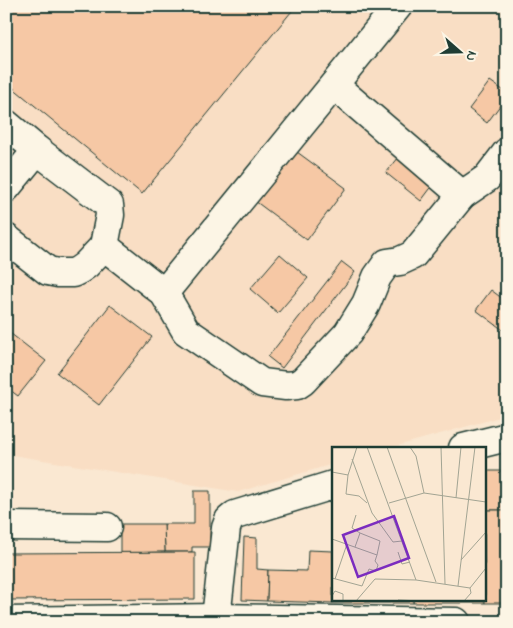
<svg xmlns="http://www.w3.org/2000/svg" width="513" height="628" font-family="'Indie Flower',sans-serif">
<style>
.built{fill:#f9dec4}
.building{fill:#f6c8a5;stroke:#1f3d34}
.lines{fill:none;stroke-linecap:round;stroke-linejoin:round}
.minor-casing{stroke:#1f3d34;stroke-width:31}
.minor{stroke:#fcf5e5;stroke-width:28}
.inset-road{fill:none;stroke:#a2a493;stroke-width:1}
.view{fill:#7b2cbf;fill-opacity:0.15;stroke:#7b2cbf;stroke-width:2.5}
.inset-edge{fill:none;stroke:#1f3d34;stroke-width:2.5}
</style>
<rect width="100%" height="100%" fill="#fae8d2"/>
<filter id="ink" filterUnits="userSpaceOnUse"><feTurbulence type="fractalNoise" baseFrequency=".02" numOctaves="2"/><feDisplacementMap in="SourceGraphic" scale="10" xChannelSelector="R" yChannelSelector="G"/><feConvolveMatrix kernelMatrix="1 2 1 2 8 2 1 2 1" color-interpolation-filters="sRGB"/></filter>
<g filter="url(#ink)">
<path class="built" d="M6,6H507V415L390,448H333V464L238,492L6,454Z"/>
<g class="building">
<path d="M6,6H296L142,194L6,82Z"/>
<path d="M490,81L507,93V96L487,123L469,109Z"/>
<path d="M293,149L346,188L307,240L255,201Z"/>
<path d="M399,157L433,185L421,201L386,173Z"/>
<path d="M280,254L308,278L278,313L250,289Z"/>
<path d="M342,262L355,272L282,368L268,357Z"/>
<path d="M491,290L507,302V333L476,310Z"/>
<path d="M110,305L152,337L99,405L57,373Z"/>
<path d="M6,330L46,361L18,396L6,387Z"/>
<rect x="484" y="471" width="23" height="39"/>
<path d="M194,491H210V547H192V552H165L164,524H194Z"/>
<path d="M484,510L485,603H413V599H484Z"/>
<path d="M484,510H507V533H502V572H507V603H485Z"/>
<path d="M120,524H164L165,552L120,553Z"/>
<path d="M244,537L257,538V569L268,570L267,601L242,600Z"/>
<path d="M308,550L333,551V603L267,601L268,570L307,571Z"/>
<path d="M195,552V599L6,600V553Z"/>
<path d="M333,596V599H413V603H333Z"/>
</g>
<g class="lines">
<defs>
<g id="minor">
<path d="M6,124L37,150L6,188"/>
<path d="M37,150L109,205L110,215L104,246"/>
<path d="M462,195L487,178L507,152"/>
<path d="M6,238L48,271L58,273H73L79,270L86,265L104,246L164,293L398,6"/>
<path d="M164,293L186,331L262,383L286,386L297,385L303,381L348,333L366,304L377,277L387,263L400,261L413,255L462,195L334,85"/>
<path d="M463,448L507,437"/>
<path d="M6,526L107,527"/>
<path d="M216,618L226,528L229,520L235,515L333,485"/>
<path d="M6,621L216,618L456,622"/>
</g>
</defs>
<use href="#minor" class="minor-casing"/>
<use href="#minor" class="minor"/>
</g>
</g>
<g transform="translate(332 447)">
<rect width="154" height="154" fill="#fae8d2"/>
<path class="inset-road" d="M25,0L16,28L14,47L27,49L35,56M35,0L84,133M55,0L104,135M78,0L84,9L92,46M109,0L113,137M20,12L40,66L61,95L70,94M0,25L16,28M124,51L129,0M57,56L92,46L154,55M24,68L20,81L28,86M0,92L45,108L43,114L46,118L44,124L37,122L30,139L0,131M23,100L28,86L48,94L45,108M66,105L70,117L78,115M129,113L154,85M3,132L15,97M126,139L143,0M0,149L3,144L11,147V153M66,153L90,154M24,154L43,132L84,133L138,141L154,121M132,154L139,146L138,141"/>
<path class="view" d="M62,69L77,111L26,130L11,88Z"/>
<rect width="154" height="154" class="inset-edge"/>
</g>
<rect width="513" height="628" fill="none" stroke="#fcf5e5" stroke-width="25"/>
<rect x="12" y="12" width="488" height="603" fill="none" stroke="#1f3d34" stroke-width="2" filter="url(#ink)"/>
<g transform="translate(460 52) rotate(110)" stroke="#fcf5e5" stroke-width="4" paint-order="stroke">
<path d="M0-4L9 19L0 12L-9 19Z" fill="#1f3d34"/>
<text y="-8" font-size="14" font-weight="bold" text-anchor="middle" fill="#1f3d34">N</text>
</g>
</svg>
